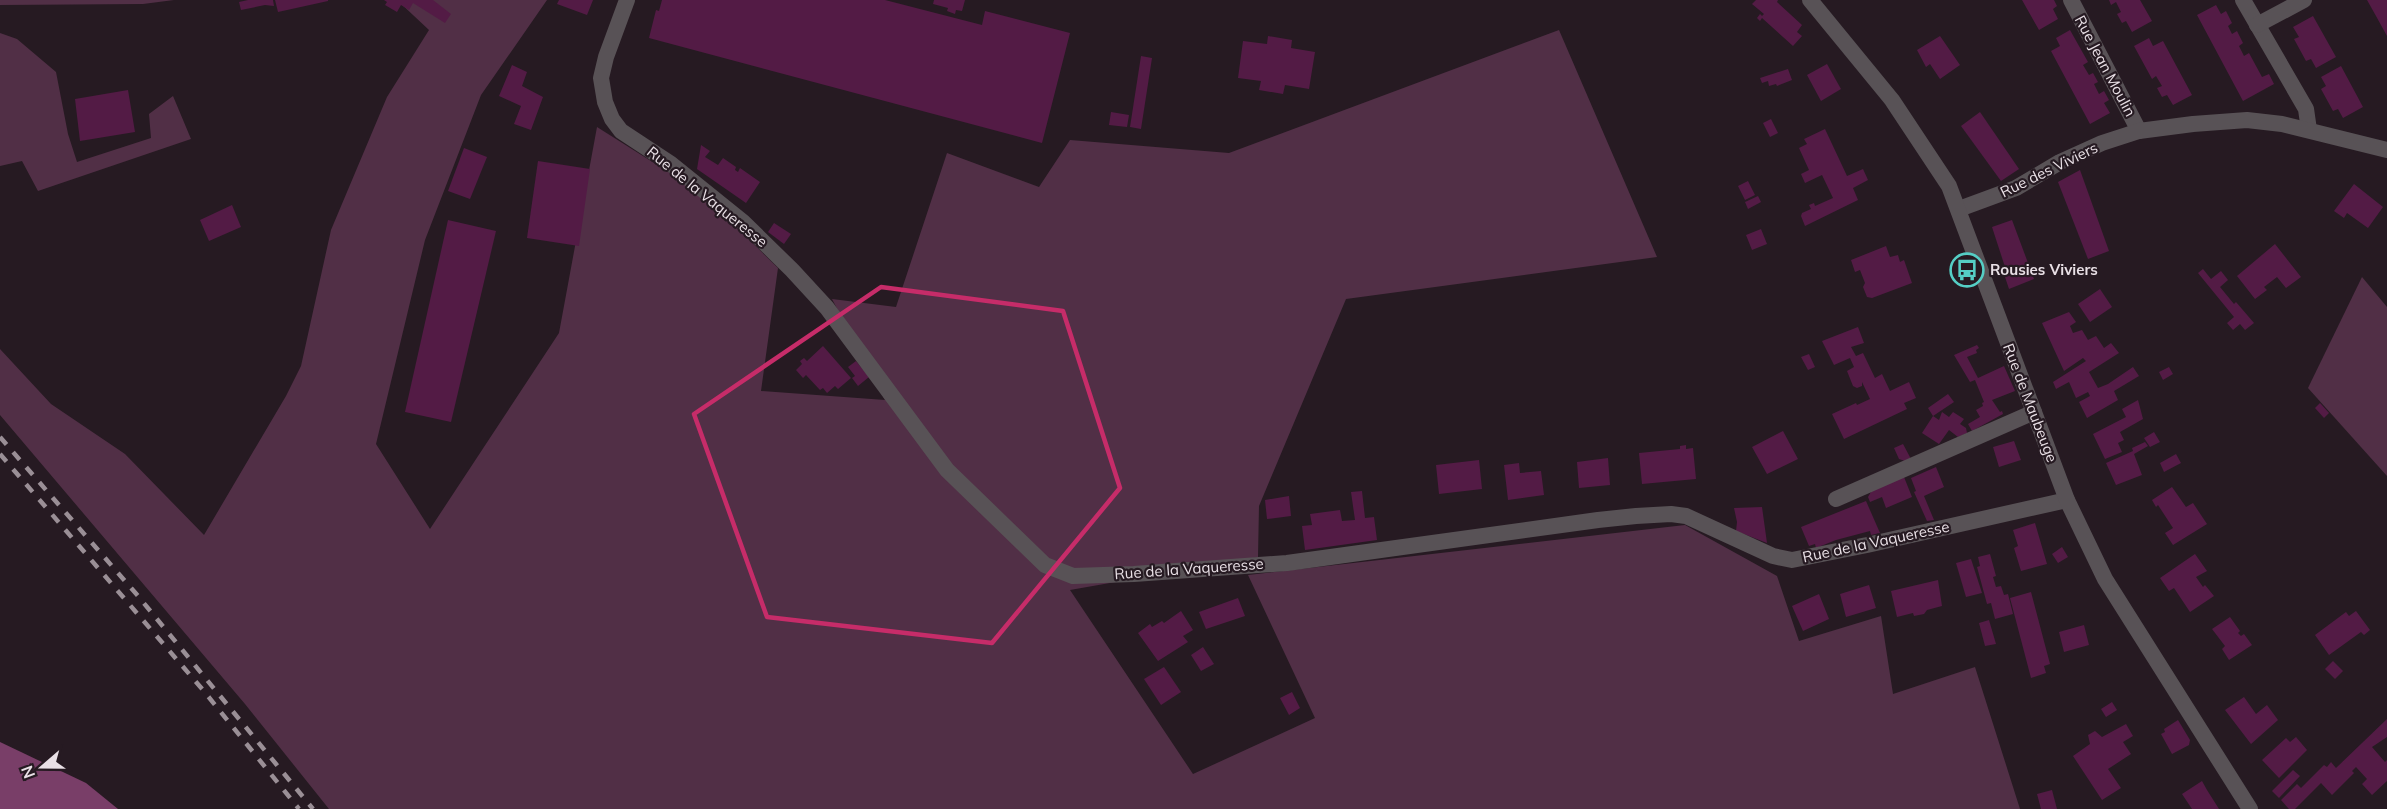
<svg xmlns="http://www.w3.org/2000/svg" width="2387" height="809" font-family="Mulish,sans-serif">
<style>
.green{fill:#512f46}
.water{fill:#793e68}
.building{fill:#531b45}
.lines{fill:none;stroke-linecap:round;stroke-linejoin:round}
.minor{stroke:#585256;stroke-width:16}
.tertiary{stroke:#585256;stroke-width:16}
.rail{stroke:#9a8f96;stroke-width:4.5;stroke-dasharray:10 10;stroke-linecap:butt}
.marked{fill:none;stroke:#c62c69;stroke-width:4.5;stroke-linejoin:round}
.labels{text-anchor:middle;stroke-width:4.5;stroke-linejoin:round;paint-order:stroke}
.street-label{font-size:15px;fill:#e9e0e6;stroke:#261a22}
.poi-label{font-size:15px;font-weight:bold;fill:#e9e0e6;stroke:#261a22;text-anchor:start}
</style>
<rect width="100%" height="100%" fill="#261a22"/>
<g class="green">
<path d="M0,0H174L143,4L0,5Z"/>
<path d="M397,0H547L481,95L425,240L376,444L430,529L559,333L597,127L700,192L778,268L761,391L885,400L832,299L896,307L947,153L1039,187L1070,140L1229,153L1559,30L1657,257L1346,299L1259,506L1258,557L1070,590L1193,774L1315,718L1248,575L1685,525L1777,576L1799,641L1881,616L1893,694L1975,667L2020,809H329L245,704L0,415V349L51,404L125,454L204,535L286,396L301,366L331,230L387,97L429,30Z"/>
<path d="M0,33L17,39L56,72L68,134L77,162L151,138L149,114L173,96L191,139L38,191L22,161L0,166Z"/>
<path d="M2362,277L2387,307V476L2308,388Z"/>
</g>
<path class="water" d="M0,742L86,783L118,809H0Z"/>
<g class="building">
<path d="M248,0H273L274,6L265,5L241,10L239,2Z"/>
<path d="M275,0H328V1L278,12Z"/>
<path d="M384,0H433L451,14L445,23L413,3L409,10L401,5L397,12L385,5L387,2Z"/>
<path d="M559,0H593L587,15L557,4Z"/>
<path d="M662,0H885L982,25L985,11L1070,33L1042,143L649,38L656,10L659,11Z"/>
<path d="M934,0H965L962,11L956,10L955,14L947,11L948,8L933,4Z"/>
<path d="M1756,0H1778L1777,2L1802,25L1797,32L1802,36L1793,46L1762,18L1760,21L1757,18L1760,14L1762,16L1764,14L1752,4Z"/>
<path d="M2022,0H2054L2057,6L2053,9L2058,19L2039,30Z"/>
<path d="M2109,0H2140L2152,21L2132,32L2126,21L2122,23L2117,14L2121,12L2116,2L2111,5Z"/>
<path d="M2367,0H2387V36L2376,16Z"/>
<path d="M2216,5L2221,14L2226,11L2232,23L2228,26L2232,34L2237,31L2243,43L2239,46L2244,56L2249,53L2262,77L2269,74L2274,84L2243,101L2197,15Z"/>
<path d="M2313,16L2336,57L2316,68L2311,59L2306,61L2294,39L2299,37L2293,27Z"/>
<path d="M2070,30L2088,62L2083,65L2089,75L2093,73L2098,82L2094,84L2099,94L2104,91L2109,100L2104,103L2110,113L2090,124L2051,51L2060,46L2056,38Z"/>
<path d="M1268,36L1292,40L1291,48L1315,52L1309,89L1285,85L1283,94L1259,90L1261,81L1238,78L1243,41L1267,44Z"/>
<path d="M1940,36L1960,65L1940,79L1930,64L1926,67L1917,50Z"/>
<path d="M2149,38L2153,46L2163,41L2192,95L2173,105L2167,95L2162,97L2157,88L2162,86L2156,76L2152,79L2134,46Z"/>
<path d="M1141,56L1152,58L1141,129L1130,127Z"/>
<path d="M1827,64L1841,89L1821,101L1807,75Z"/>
<path d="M512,65L527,72L522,86L543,97L531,130L514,124L521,106L499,96Z"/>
<path d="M2341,66L2363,107L2343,118L2338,109L2333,111L2321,89L2326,86L2321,77Z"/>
<path d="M1788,69L1792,80L1777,86L1776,84L1769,86L1768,81L1762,83L1760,78Z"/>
<path d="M128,90L135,132L80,141L75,99Z"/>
<path d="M1111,112L1129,115L1127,127L1109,125Z"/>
<path d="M1980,112L2019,169L2001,181L1961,126Z"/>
<path d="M1771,119L1778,133L1770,137L1763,123Z"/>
<path d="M1825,129L1847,176L1863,169L1868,180L1853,188L1858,200L1805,226L1801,216L1802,213L1811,209L1809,205L1814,203L1815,206L1833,198L1822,175L1805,183L1801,174L1809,170L1799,148L1807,144L1804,139Z"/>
<path d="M701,145L710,151L705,157L718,165L723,158L736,167L735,170L738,172L740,168L760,182L746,203L697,169Z"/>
<path d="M464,148L487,157L470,199L448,191Z"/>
<path d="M538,161L590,169L579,246L527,238Z"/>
<path d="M2080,170L2109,251L2088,259L2058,182Z"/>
<path d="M1748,181L1755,195L1745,200L1738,186Z"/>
<path d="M2354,184L2383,207L2368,228L2347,213L2344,218L2334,211Z"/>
<path d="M1758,196L1761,202L1748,209L1745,202Z"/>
<path d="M232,205L241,227L209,241L200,220Z"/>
<path d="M448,220L496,231L451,422L405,412Z"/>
<path d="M2012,220L2034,279L2009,289L2002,268L2005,267L1992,227Z"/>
<path d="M774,223L791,234L784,244L768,232Z"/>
<path d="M1761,229L1767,244L1752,250L1746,235Z"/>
<path d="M2275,244L2301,277L2286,288L2277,277L2264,287L2267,290L2255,299L2237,276Z"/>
<path d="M1886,246L1890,257L1898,255L1900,262L1904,260L1912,283L1872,298L1867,297L1863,287L1865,283L1860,270L1855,272L1851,260Z"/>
<path d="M2077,263L2079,271L2067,276L2064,268Z"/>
<path d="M2203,269L2211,279L2221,271L2228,280L2220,287L2234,304L2236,302L2254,323L2245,330L2240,324L2233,330L2227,323L2234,317L2198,273Z"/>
<path d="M2100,289L2112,307L2090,322L2078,304Z"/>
<path d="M2069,312L2076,322L2070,326L2073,333L2082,330L2088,340L2096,336L2104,348L2111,343L2119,353L2089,372L2098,388L2108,384L2133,367L2139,376L2114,391L2118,400L2087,418L2079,402L2090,396L2088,392L2076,398L2069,382L2056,389L2053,382L2086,361L2083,358L2064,371L2042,323Z"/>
<path d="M1858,327L1864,343L1851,347L1856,356L1863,353L1875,378L1882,374L1890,391L1909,382L1916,398L1904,403L1907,409L1844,439L1832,414L1856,403L1857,405L1870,399L1862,382V386L1857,388L1853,386L1847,371L1854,367L1850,358L1834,365L1822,341Z"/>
<path d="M1977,345L1979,348L1976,350L1977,353L1967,357L1978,378L2004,366L2015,391L1992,400L2000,412L2002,411L2003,414L1972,431L1968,424L1980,417L1976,410L1983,406L1982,403L1984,402L1975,380L1970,382L1954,355Z"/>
<path d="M823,346L851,378L838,389L835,386L827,393L823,388L820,390L806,375L803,378L796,370L802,364L800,361L804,358L807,361Z"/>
<path d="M1809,354L1815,367L1808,370L1801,357Z"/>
<path d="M856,361L869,377L858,386L852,378L855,376L848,367Z"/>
<path d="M2169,367L2173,374L2163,380L2159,372Z"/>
<path d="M1948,394L1954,402L1933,416L1939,420L1942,412L1949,417L1953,412L1964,419L1960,424L1966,428L1967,433L1958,437L1949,430L1939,444L1922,433L1933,416L1928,408Z"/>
<path d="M2138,400L2143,419L2120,432L2124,440L2118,443L2122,452L2105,459L2093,434L2126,417L2122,409Z"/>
<path d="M2320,403L2329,413L2324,418L2315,408Z"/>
<path d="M1783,431L1798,459L1767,474L1752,447Z"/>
<path d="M2154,432L2160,442L2150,447L2144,438Z"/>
<path d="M2014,441L2021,460L1999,467L1993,447Z"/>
<path d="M2145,442L2148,446L2134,454L2142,475L2116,485L2106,463L2133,451L2132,448Z"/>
<path d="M1903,444L1911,459L1905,461L1899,459L1894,448Z"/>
<path d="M1686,445V449L1693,448L1696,479L1642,484L1639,453L1680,449V446Z"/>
<path d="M2176,454L2181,463L2164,472L2160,463Z"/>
<path d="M1608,458L1610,485L1579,488L1577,462Z"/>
<path d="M1479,460L1482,489L1439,494L1436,465Z"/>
<path d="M1519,463L1520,473L1541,471L1544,495L1508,500L1504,465Z"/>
<path d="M1936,467L1944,487L1924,496L1934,520L1927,521L1914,492L1916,491L1911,478Z"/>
<path d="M1904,477L1912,497L1886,508L1882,497L1870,502L1868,497L1872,490Z"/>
<path d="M2172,487L2186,507L2193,503L2207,524L2173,545L2165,533L2173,528L2158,505L2156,507L2152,500Z"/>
<path d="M1362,491L1365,518L1374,517L1377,540L1305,550L1302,526L1312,525L1310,514L1340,510L1342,521L1355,520L1351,492Z"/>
<path d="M1289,496L1291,516L1267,519L1265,500Z"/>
<path d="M1866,501L1880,533L1871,535L1870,531L1836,540L1816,548L1815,544L1809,546L1801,527Z"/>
<path d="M1762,507L1767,543L1736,531L1737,522L1734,508Z"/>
<path d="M2035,523L2047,564L2021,571L2014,548L2018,546L2013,530Z"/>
<path d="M2062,547L2068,557L2058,563L2052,554Z"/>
<path d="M1990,554L1996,576L1993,577L1996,587L2001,586L2004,595L2008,594L2013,614L1995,619L1991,603L1987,604L1977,567L1980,566L1978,557Z"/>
<path d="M2195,554L2207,571L2196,577L2203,587L2205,585L2214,596L2190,612L2174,588L2169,591L2160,578Z"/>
<path d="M1971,559L1982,593L1966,597L1956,563Z"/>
<path d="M1938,580L1942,606L1927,610L1924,614L1914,616L1913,613L1897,617L1891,591Z"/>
<path d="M1869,585L1876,608L1846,617L1840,594Z"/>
<path d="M2031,592L2050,664L2044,666L2046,673L2031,678L2010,598Z"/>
<path d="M1819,594L1829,619L1803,631L1792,606Z"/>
<path d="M1238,598L1245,616L1206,629L1199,612Z"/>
<path d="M1181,611L1193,630L1183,636L1188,642L1158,661L1138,633L1150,624L1152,627L1162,621L1164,623Z"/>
<path d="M2356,611L2370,630L2364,635L2361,632L2329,655L2315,635L2346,612L2349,616Z"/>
<path d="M2230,617L2240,631L2238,633L2241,636L2244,634L2252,645L2229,660L2222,649L2225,646L2212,629Z"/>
<path d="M1989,620L1996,644L1985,646L1979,623Z"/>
<path d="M2084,625L2089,645L2064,652L2059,632Z"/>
<path d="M1203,647L1214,664L1201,671L1191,655Z"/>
<path d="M2333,661L2343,671L2335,679L2325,669Z"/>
<path d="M1164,667L1181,692L1161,705L1144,679Z"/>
<path d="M1292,692L1300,708L1289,715L1280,698Z"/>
<path d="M2244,697L2256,714L2267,705L2278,720L2251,744L2225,710Z"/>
<path d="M2112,702L2117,710L2106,717L2101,709Z"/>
<path d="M2387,719V737L2372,747L2385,762L2387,760V781L2372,795L2362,784L2367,779L2356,767L2352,771L2354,773L2332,795L2321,783L2295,809H2289L2281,800L2297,784L2301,788L2324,765L2327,767L2331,762L2336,768Z"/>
<path d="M2178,720L2190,740L2189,745L2172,754L2161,734L2165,732L2164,729Z"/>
<path d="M2126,724L2133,736L2123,742L2131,754L2108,769L2121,788L2102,800L2073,756L2090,744L2088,735L2095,731L2102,737Z"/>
<path d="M2296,737L2307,750L2279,778L2262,760L2286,738L2290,742Z"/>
<path d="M2293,770L2300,776L2279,798L2272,791Z"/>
<path d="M2202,781L2207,790L2219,809H2192L2182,794Z"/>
<path d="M2052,790L2057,809H2041L2037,794Z"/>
</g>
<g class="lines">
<g class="minor">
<path d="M627,0L606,57L601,78L605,102L612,119L621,131L671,164L743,222L792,270L827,308L947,470L1045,565L1073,576L1134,574L1287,563L1598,520L1636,516L1671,514L1686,516L1773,556L1792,560L1867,545L2067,500"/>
<path d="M2071,0L2139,131"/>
<path d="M2243,0L2306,109L2309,130"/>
<path d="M2257,25L2304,0"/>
<path d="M1959,209L2016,188L2060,162L2102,143L2139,131L2193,124L2247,120L2282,124L2387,150"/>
<path d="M1836,499L2034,412"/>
</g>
<path class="tertiary" d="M1810,0L1892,100L1949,186L2067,500L2105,579L2250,809"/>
<g class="rail">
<path d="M0,437L138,596L313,809"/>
<path d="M0,454L203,690L299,809"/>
</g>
</g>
<path class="marked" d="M881,287L1063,311L1120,488L992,643L767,617L694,414Z"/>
<defs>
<symbol id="bus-ring" viewBox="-11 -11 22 22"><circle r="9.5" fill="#261a22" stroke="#55cec5" stroke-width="1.5"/><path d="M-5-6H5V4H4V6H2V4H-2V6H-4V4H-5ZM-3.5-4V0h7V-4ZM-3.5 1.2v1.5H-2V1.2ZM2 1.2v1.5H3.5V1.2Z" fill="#55cec5"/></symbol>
</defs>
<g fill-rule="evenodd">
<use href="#bus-ring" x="1948" y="251" width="38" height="38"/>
</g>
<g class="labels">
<g class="street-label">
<text transform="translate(2105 66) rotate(62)" y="5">Rue Jean Moulin</text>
<text transform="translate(2049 170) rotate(-26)" y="5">Rue des Viviers</text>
<text transform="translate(707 197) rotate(39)" y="5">Rue de la Vaqueresse</text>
<text transform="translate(2030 403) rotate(69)" y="5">Rue de Maubeuge</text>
<text transform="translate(1876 542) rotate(-12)" y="5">Rue de la Vaqueresse</text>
<text transform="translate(1189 569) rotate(-4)" y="5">Rue de la Vaqueresse</text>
</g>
<g class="poi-label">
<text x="1990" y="275">Rousies Viviers</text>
</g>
</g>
<g transform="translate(42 767) rotate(250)" stroke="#261a22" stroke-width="4.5" paint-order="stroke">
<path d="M0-4.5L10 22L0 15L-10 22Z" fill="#e9e0e6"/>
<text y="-9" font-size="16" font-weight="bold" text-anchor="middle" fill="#e9e0e6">N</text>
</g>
</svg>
